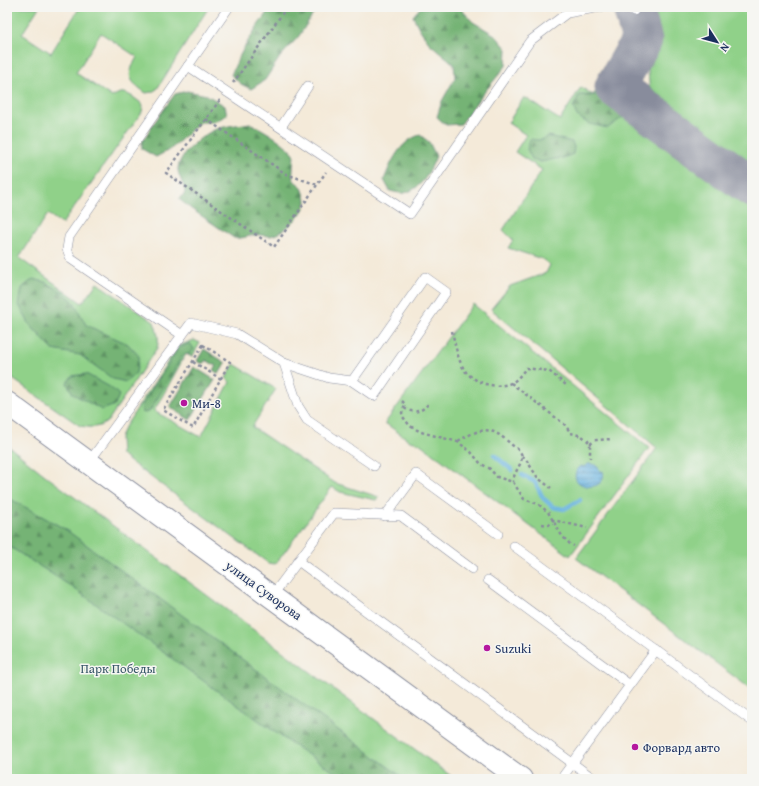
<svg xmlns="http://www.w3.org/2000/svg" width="759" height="786" font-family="'Gentium Book Plus',serif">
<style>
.green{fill:#90d189;stroke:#568074}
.forest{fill:url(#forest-firs);stroke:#48716a}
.water{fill:url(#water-rules);stroke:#41719f}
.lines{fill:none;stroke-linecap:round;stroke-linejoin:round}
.stream{stroke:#67b3e0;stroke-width:4.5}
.taxiway{stroke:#888c9c;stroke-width:41}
.lane-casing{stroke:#888c9c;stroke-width:10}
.primary-casing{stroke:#888c9c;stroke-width:24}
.path{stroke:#888c9c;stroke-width:2.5;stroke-dasharray:3 3;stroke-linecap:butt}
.lane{stroke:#fff;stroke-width:9}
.primary{stroke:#fff;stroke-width:22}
.poi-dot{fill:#b5179e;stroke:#f6f6f2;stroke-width:1.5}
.labels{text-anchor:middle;stroke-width:3;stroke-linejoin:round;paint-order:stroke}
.poi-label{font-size:13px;fill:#1b2f5e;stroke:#f6f6f2;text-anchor:start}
.street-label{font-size:13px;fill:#1b2f5e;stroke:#f6f6f2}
.park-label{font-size:13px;fill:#385869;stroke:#f6f6f2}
</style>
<defs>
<pattern id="forest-firs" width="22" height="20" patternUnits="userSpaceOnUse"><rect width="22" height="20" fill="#74b375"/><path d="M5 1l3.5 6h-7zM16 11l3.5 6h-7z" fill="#5e9263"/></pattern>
<pattern id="water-rules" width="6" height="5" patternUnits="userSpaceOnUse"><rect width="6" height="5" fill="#67b3e0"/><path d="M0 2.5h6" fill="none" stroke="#5492b9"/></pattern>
</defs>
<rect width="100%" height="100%" fill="#f6f6f2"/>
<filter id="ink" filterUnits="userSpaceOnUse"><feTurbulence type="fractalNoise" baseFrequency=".025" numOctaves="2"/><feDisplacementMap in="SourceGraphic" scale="8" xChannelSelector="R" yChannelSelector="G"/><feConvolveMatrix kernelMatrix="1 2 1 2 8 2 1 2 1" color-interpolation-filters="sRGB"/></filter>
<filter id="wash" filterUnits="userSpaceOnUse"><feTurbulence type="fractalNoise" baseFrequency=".012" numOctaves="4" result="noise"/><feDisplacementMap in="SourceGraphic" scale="16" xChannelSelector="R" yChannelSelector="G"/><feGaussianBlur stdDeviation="0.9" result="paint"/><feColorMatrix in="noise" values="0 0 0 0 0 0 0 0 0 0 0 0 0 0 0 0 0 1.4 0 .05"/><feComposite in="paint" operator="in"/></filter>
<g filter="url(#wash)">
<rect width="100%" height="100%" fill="#f4ead9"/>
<g class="green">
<path d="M7,7H39L22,34L51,53L80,7H209L157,89L152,92L146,93C128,80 126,77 137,57L101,33L76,73L112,97C121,91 125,92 133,97C137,100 140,102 143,105L142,112L62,224L48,214L19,258L82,303L97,283L154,322C157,331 160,339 157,348L108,421C100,428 91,428 80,426L7,375Z"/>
<path d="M646,7H752V172L650,97L644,10Z"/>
<path d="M581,87L593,95L596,91L641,117L752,197V690L576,558L657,448L491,309L510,286L546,273L550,265L542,259L508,248L513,240L503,230L542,170L515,152L526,135L508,123L524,97L560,120Z"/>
<path d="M473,304L649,448L570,556L419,443L410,441L385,423Z"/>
<path d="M194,340L200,343L192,357L186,354L154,411L201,437L230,382L226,378L234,364L276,389L252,427L335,483L379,497L376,500L340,492L332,487L278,561L274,564L268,563L121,455L120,438L123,430L178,346Z"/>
<path d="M7,445L50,479L455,779H7Z"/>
</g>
<g class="forest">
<path d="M271,7H316L315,11L299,36L280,57L265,80L251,89L241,84L231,75C241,50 255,29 271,7Z"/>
<path d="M421,7H459L473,22L495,35L507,49L506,66L478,100L461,124L446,125L437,117L442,101L455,78L454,64L429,43L419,28L413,16Z"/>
<path d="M187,91L207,95L225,106L227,115L214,122H200L171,149L156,157L142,149V142L154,123L175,94Z"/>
<path d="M602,91L621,102L623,117L608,128L589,124L577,116L573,107L579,95H595Z"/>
<path d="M250,123C266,131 282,141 294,153C294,159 292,174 293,178C295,183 298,183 301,186C303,189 306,198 306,201C306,213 282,235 270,236C265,236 260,234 255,235C247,236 242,239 234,238L190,208L179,199L185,193C184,183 178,176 178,169C178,154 206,131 220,128C230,125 240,125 250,123Z"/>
<path d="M420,135L429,142L436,156C430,171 423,188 405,193C401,194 395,192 390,191L384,180C391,162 400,141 420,135Z"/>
<path d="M548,136L572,142L574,147L573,154L563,158L554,159L541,162L532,159L527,149L530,139C537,140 543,141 548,136Z"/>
<path d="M33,279L45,282L63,292L74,302L86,325L128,344L139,356L136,373L126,382L113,379L80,355L53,350L30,325L19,305L22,288Z"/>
<path d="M190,343L194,349L190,354L183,355L150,411L145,413L142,412L141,408L143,403L178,349L183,346Z"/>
<path d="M204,349L226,363L219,374L213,370L216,366L206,360L203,364L197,361Z"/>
<path d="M194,367L215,380L190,420L170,407Z"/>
<path d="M86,374L110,387L119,395L115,405L102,410L73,394L67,383L72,376Z"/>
<path d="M7,497L65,529L405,779H345L293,745L72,587L7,545Z"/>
</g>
<path class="water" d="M588,464C594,464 598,465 600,472L603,471C608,497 559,486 581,466L585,467Z"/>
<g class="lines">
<g class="stream">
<path d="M494,455L512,470"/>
<path d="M522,475L535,482L543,498L553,507L564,509L580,500"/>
</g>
<path class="taxiway" d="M637,7L634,11L642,40L615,87L752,187"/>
</g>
</g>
<g filter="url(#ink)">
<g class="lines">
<defs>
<g id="lane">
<path d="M627,7L634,11"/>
<path d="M188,66L410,214L530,41L567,13L601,7"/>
<path d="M281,127L308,86"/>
<path d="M182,335L71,259L67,249L69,237L229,7"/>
<path d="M284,363L298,406L307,420L374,466"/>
<path d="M89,462L191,323L237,334L284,363L329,378L352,381L374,396L446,292L425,277L352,381"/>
<path d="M385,516L416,474L498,534"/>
<path d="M514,546L752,721"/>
<path d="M298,561L594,779"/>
<path d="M488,580L630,685"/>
<path d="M272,596L334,513L401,516L472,569"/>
<path d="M561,779L656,650"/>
</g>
<path id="primary" d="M7,403L521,779"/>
</defs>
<use href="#lane" class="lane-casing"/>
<use href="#primary" class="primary-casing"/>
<g class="path">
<path d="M233,83L287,7"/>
<path d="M220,100L166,173L274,247L326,172"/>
<path d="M206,119L286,174L318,185"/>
<path d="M452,331C455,344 458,362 466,372C477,384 498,390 513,382C518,379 522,373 526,368L549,371L566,385"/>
<path d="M203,345L230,362L193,428L163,410Z"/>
<path d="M193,362L221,379"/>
<path d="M511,383L564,424L571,433L582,436L588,441L590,444V458"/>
<path d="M402,401L405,404L402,413L403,417L410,426L421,432L458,442L471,452L481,464L489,468L497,477L513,482L524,499L538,504L548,512L562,536L570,544L574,546"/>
<path d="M404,408C414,414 422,412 429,403"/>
<path d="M458,441C483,427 490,425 512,445C516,448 521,451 522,456C522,465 513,473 513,482"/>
<path d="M590,444L596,440L612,439"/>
<path d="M522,456L525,458L538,478L551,488"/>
<path d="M542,524L549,525L553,520L587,528"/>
</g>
<use href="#lane" class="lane"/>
<use href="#primary" class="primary"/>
</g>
</g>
<g class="poi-dot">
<circle cx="184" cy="403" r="4"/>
<circle cx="487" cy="648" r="4"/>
<circle cx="635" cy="747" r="4"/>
</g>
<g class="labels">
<g class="poi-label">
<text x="192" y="408">Ми-8</text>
<text x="495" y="653">Suzuki</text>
<text x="643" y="752">Форвард авто</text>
</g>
<g class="street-label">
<text transform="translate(264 590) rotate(36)" y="5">улица Суворова</text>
</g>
<g class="park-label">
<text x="118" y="673">Парк Победы</text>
</g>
</g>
<rect width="759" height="786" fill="none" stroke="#f6f6f2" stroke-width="24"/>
<g transform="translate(717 42) rotate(126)" stroke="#f6f6f2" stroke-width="3" paint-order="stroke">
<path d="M0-3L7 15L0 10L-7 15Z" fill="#1b2f5e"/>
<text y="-6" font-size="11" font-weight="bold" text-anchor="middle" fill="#1b2f5e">N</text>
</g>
</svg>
